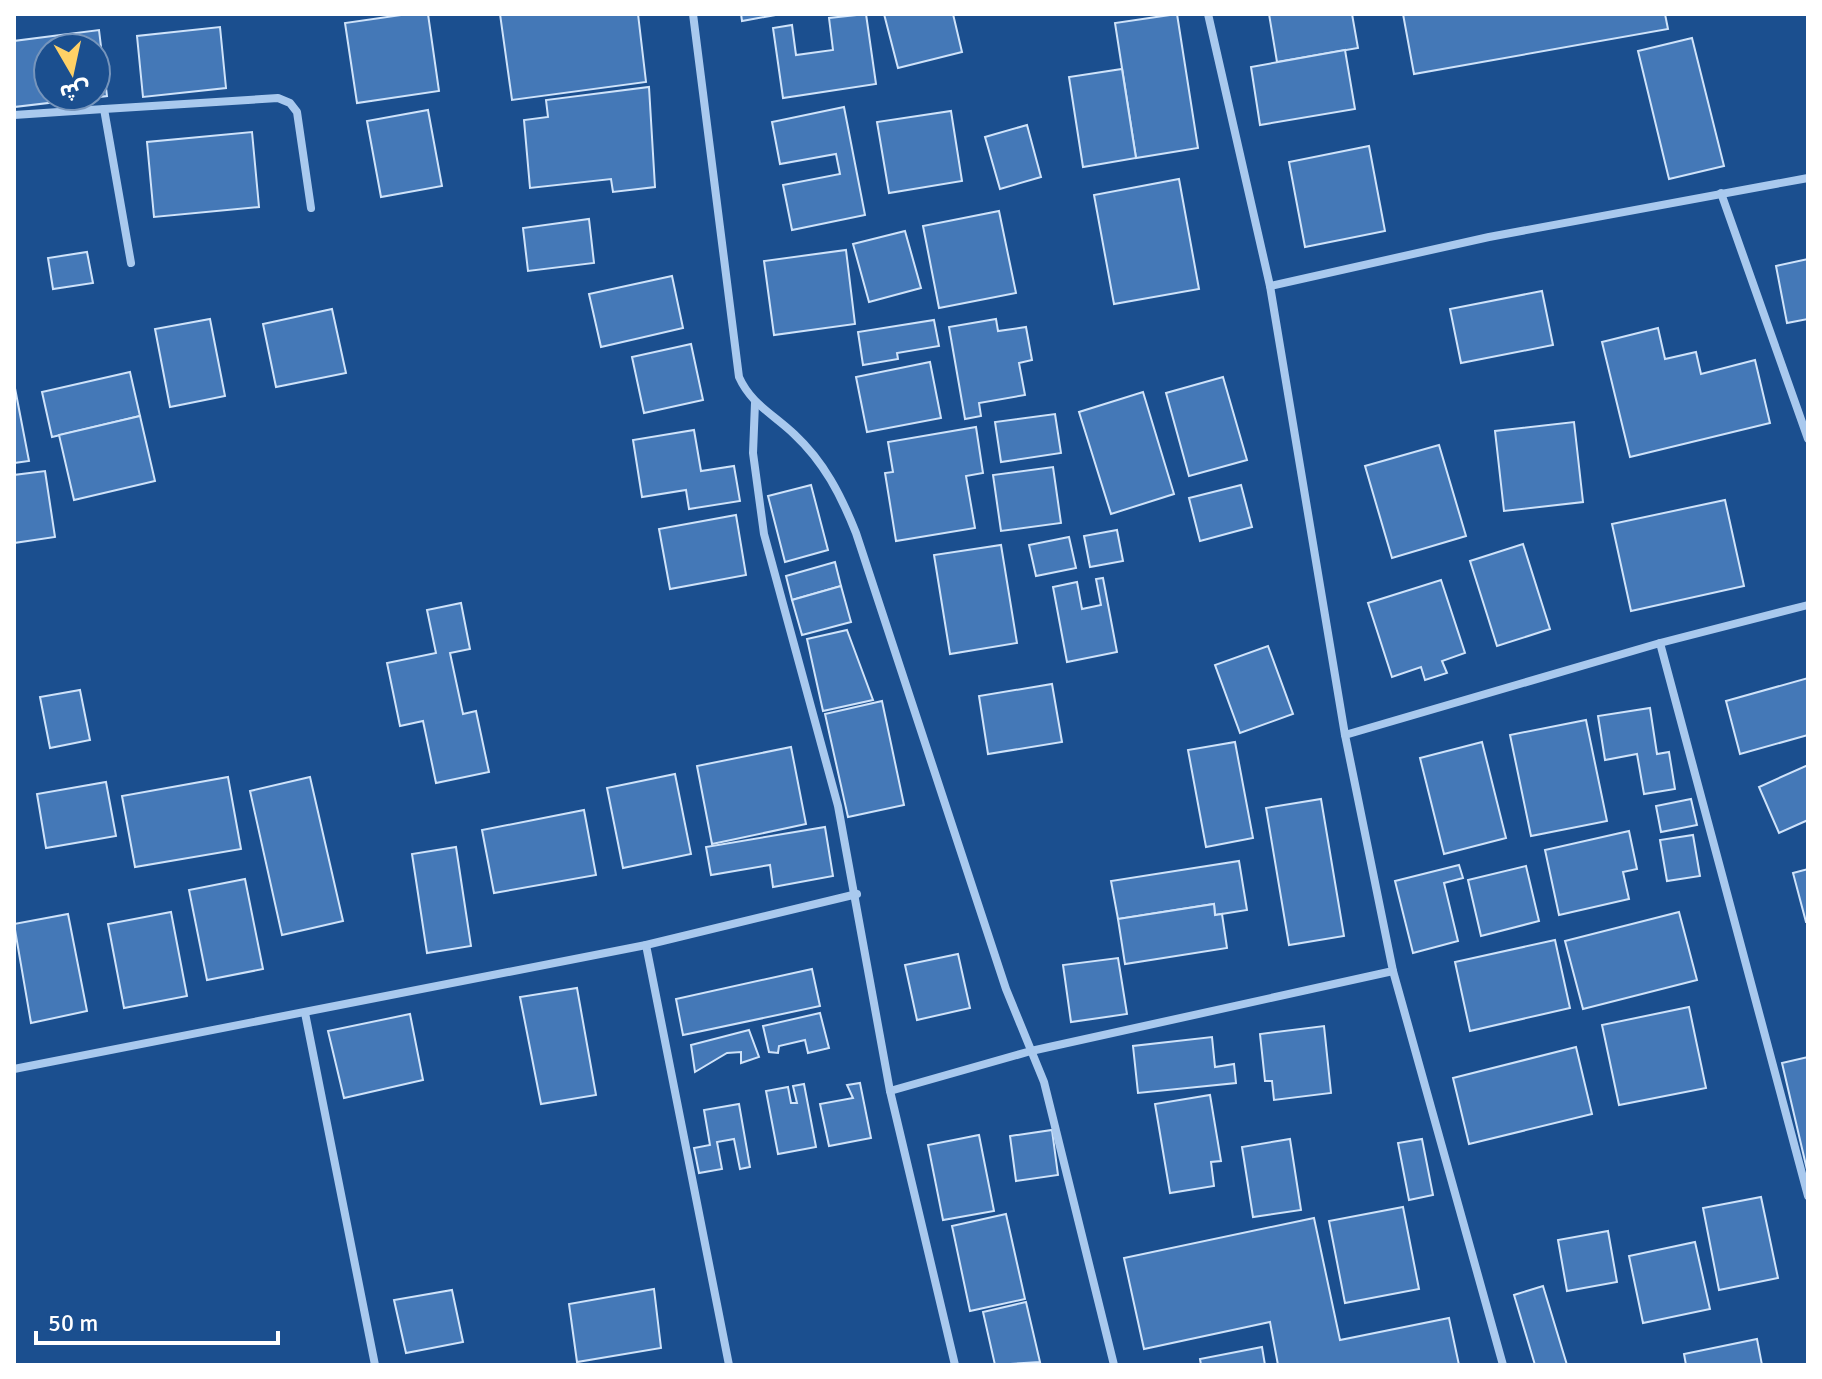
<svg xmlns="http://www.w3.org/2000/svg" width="1822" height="1379" font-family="Signika,'Noto Sans Arabic',sans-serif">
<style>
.building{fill:#4478b7;stroke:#cfe3fa;stroke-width:2;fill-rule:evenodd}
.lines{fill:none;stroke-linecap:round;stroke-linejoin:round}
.minor{stroke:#a9c9ee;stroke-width:8}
</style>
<rect width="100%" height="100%" fill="#1b4f8f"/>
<g class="building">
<path d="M408,14H428L439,91L357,103L345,23Z"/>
<path d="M500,14H638L646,82L512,100Z"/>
<path d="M741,14H781L742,21Z"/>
<path d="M866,14L876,84L783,98L773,28L792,25L796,55L833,50L829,18Z"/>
<path d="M884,14H953L962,52L898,68Z"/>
<path d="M1177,14L1198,148L1136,158L1115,23Z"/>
<path d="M1269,14H1352L1358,48L1277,62Z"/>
<path d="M1403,14H1665L1668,29L1414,74Z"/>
<path d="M220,27L226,88L143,97L137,36Z"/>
<path d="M99,30L107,96L14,107V41ZM48,48H96V96H48Z"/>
<path d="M1692,38L1724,166L1669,179L1638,51Z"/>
<path d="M1345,50L1355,109L1260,125L1251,67Z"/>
<path d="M1122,69L1136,158L1083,167L1069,77Z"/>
<path d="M649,87L655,187L613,192L611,179L530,188L524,120L548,117L546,100Z"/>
<path d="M844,107L865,215L792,230L783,185L840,174L836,154L780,164L772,122Z"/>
<path d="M428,110L442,186L381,197L367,121Z"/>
<path d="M951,111L962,181L889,193L877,122Z"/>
<path d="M1027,125L1041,177L1000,189L985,137Z"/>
<path d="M252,132L259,207L154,217L147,142Z"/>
<path d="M1369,146L1385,231L1305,247L1289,162Z"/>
<path d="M1179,179L1199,289L1114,304L1094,195Z"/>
<path d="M999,211L1016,293L939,308L923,226Z"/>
<path d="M589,219L594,263L528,271L523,228Z"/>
<path d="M905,231L921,288L869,302L853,244Z"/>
<path d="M846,250L855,324L774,335L764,261Z"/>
<path d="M87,252L93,283L53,289L48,258Z"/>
<path d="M1808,259V319L1787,323L1776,266Z"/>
<path d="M672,276L683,328L601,347L589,294Z"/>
<path d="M1542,291L1553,345L1461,363L1450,309Z"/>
<path d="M332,309L346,373L276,387L263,324Z"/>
<path d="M210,319L225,396L170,407L155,329Z"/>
<path d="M996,319L998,331L1026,327L1032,360L1019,363L1025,395L979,403L981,416L965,419L949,327Z"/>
<path d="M934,320L939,346L897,353L898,359L863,365L858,332Z"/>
<path d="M1658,328L1665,359L1696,352L1701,374L1755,360L1770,423L1630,457L1602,342Z"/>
<path d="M691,344L703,400L644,413L632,357Z"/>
<path d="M930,362L941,418L867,432L856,377Z"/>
<path d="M130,372L140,416L52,437L42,392Z"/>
<path d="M1223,377L1247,460L1189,476L1166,393Z"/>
<path d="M14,383L29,461L14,463Z"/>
<path d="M1143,392L1174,494L1111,514L1079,412Z"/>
<path d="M1055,414L1061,453L1001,462L995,422Z"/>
<path d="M140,416L155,481L74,500L59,435Z"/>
<path d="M1574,422L1583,502L1504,511L1495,431Z"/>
<path d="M976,427L983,473L966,476L975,528L896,541L885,473L893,472L888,442Z"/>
<path d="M694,430L701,471L734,466L740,501L689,509L686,490L642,497L633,440Z"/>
<path d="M1439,445L1466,536L1392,558L1365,466Z"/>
<path d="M1053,467L1061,523L1001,531L993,475Z"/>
<path d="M45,471L55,537L14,543V475Z"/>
<path d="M811,485L828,550L785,562L768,496Z"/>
<path d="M1241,485L1252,527L1200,541L1189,498Z"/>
<path d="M1725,500L1744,586L1631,611L1612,524Z"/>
<path d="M736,515L746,575L670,589L659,529Z"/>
<path d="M1117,530L1123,561L1090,567L1084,536Z"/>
<path d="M1069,537L1076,568L1036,576L1029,545Z"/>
<path d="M1523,544L1550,629L1497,646L1470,561Z"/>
<path d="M1001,545L1017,643L950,654L934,555Z"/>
<path d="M835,562L841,586L792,600L786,576Z"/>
<path d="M1103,578L1117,652L1067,662L1053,587L1077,582L1082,609L1101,605L1096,579Z"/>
<path d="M1441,580L1465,653L1442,661L1447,673L1425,680L1421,667L1392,677L1368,603Z"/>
<path d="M841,586L851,622L802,635L792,600Z"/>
<path d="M461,603L470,649L450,653L463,714L476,711L489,772L436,783L423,721L400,726L387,663L436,653L427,610Z"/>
<path d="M847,630L873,700L823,711L807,639Z"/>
<path d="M1268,646L1293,714L1240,733L1215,665Z"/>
<path d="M1808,678V735L1740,754L1726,701Z"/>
<path d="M1052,684L1062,742L988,754L979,696Z"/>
<path d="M80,690L90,740L50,748L40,697Z"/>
<path d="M882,701L904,805L848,817L825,714Z"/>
<path d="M1650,708L1657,754L1669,752L1675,789L1644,794L1637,754L1605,760L1598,716Z"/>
<path d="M1586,720L1607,821L1531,836L1510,735Z"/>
<path d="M1235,742L1253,838L1206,847L1188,750Z"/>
<path d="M1482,742L1506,838L1444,854L1420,758Z"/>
<path d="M791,747L806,824L712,844L697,766Z"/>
<path d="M1808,765V820L1779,833L1759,787Z"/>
<path d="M675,774L691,854L623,868L607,788Z"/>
<path d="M228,777L241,849L135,867L122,796Z"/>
<path d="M310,777L343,921L282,935L250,791Z"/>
<path d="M106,782L116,836L46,848L37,794Z"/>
<path d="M1321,799L1344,936L1289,945L1266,808Z"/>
<path d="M1691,799L1697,825L1661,832L1656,806Z"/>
<path d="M584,810L596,875L494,893L482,830Z"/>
<path d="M825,827L833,876L773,887L770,865L711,875L706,847Z"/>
<path d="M1629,831L1637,869L1623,872L1629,899L1559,915L1545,850Z"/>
<path d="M1693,835L1700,876L1667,881L1660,840Z"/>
<path d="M456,847L471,946L427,953L412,854Z"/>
<path d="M1239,861L1247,910L1215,915L1214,904L1118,919L1111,881Z"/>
<path d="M1459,865L1463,878L1444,883L1458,941L1413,953L1395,881Z"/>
<path d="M1526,866L1539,921L1481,936L1468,880Z"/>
<path d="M1808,869V922H1806L1793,873Z"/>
<path d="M245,879L263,969L207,980L189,890Z"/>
<path d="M1214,904L1215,915L1222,914L1227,948L1125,964L1118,919Z"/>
<path d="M171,912L187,996L124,1008L108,924Z"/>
<path d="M1679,912L1697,980L1583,1009L1565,941Z"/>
<path d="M68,914L87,1011L31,1023L14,924Z"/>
<path d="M1555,940L1570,1008L1470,1031L1455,962Z"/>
<path d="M958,954L970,1008L917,1020L905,965Z"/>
<path d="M1118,958L1127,1014L1071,1022L1063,965Z"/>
<path d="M812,969L820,1006L683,1035L676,999Z"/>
<path d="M577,988L596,1095L541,1104L520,997Z"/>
<path d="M1689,1007L1706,1088L1619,1105L1602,1025Z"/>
<path d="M820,1013L829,1048L808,1053L805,1040L779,1046L778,1053L769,1052L763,1026Z"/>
<path d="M410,1014L423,1080L344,1098L328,1031Z"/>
<path d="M1324,1026L1331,1093L1274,1100L1272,1081H1265L1260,1034Z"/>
<path d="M749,1030L759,1057L741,1063V1052L727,1053L695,1072L691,1045Z"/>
<path d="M1212,1037L1215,1067L1234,1064L1236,1083L1138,1093L1133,1046Z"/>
<path d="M1576,1047L1592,1114L1469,1144L1453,1078Z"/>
<path d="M1808,1057V1174L1782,1063Z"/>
<path d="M860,1083L871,1138L829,1146L820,1104L853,1098L847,1085Z"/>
<path d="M804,1084L816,1147L778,1154L766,1091L788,1087L791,1103H797L793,1086Z"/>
<path d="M1210,1095L1221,1161L1211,1162L1214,1186L1170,1193L1155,1104Z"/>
<path d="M739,1104L750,1167L740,1169L734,1139L717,1142L722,1169L699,1173L694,1148L710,1145L704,1110Z"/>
<path d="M1052,1130L1058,1175L1016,1181L1010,1136Z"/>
<path d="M979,1135L994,1211L943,1220L928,1145Z"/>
<path d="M1290,1139L1301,1210L1253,1217L1242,1147Z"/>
<path d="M1422,1139L1433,1195L1409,1200L1398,1143Z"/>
<path d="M1761,1197L1778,1278L1719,1290L1703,1208Z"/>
<path d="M1403,1207L1419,1289L1345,1303L1329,1221Z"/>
<path d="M1006,1214L1025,1299L970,1311L952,1226Z"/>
<path d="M1314,1218L1340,1340L1449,1318L1459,1365H1278L1270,1322L1144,1349L1124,1258Z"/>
<path d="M1608,1231L1617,1282L1567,1291L1558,1240Z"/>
<path d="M1695,1242L1710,1309L1643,1323L1629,1256Z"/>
<path d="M1543,1286L1567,1365H1535L1514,1295Z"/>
<path d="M654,1289L661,1348L577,1362L569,1304Z"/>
<path d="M452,1290L463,1342L406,1353L394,1300Z"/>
<path d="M1026,1302L1040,1362L995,1365L983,1312Z"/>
<path d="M1757,1339L1762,1365H1686L1684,1354Z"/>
<path d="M1262,1347L1265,1365H1201L1200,1359Z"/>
</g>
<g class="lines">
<g class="minor">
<path d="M693,14L739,377C751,404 773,414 794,434C824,462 841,495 856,533L1006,989L1044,1082L1114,1365"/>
<path d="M104,109L278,98L290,103L297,112L311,208"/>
<path d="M14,115L104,109L131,263"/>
<path d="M1721,193L1808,439"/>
<path d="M1270,286L1489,237L1808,178"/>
<path d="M755,403L753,453L764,534L838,806L890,1091L955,1365"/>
<path d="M1660,643L1808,1196"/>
<path d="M1345,735L1660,643L1808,605"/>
<path d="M646,945L729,1365"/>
<path d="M1393,971L1503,1365"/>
<path d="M305,1013L375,1365"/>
<path d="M14,1069L646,945L857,894"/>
<path d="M890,1091L1031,1051L1393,971L1345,735L1270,286L1208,14"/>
</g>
</g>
<rect width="1822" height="1379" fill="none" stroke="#ffffff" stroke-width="32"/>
<g transform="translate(72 72) rotate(171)"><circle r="38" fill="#1b4f8f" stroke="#7695bc" stroke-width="2"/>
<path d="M0-6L14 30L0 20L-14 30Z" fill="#ffd166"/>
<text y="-12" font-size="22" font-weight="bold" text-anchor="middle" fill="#ffffff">ش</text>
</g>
<path d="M36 1331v12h242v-12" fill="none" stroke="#ffffff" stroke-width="4"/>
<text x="48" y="1331" font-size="24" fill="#ffffff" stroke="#1b4f8f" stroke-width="6" paint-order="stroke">50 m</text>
</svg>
